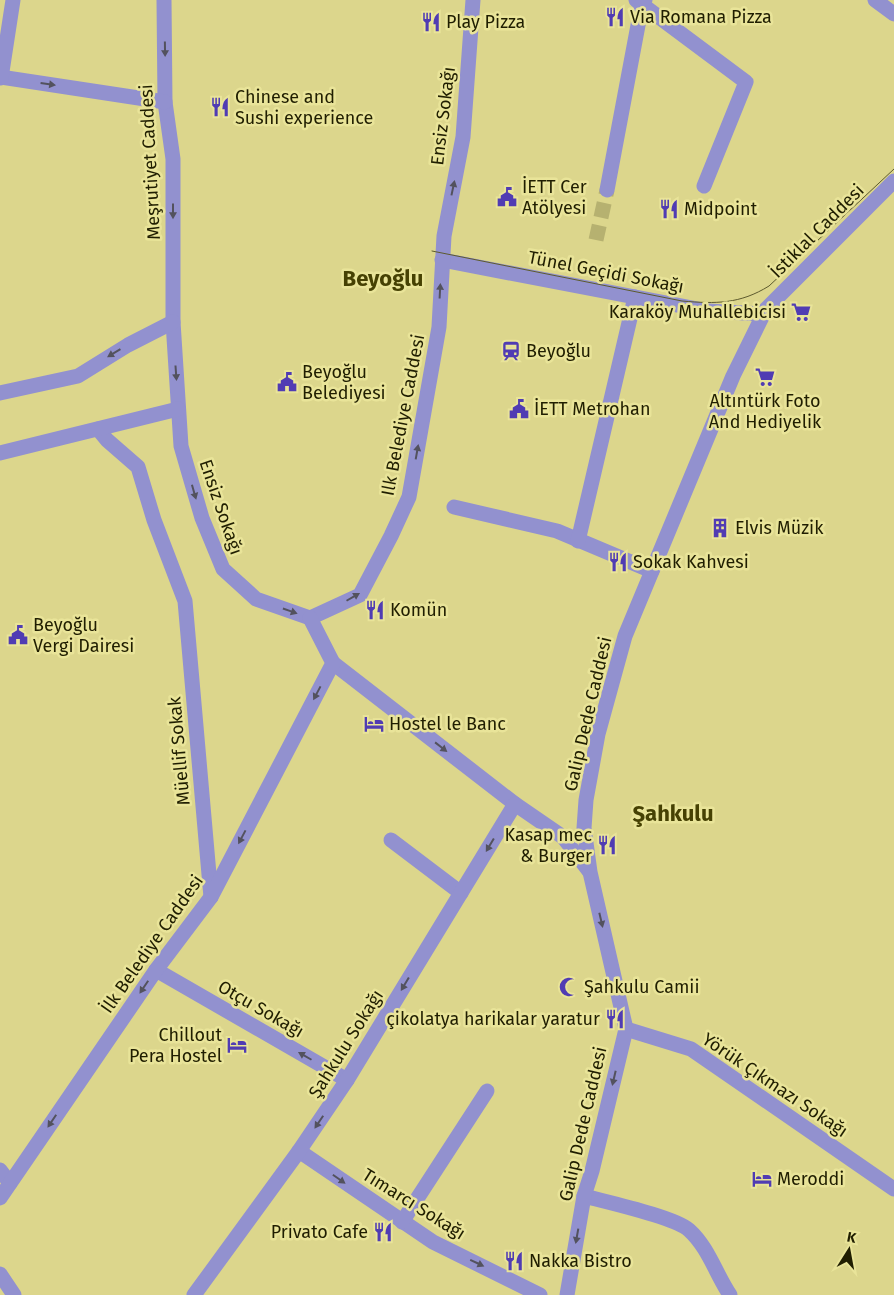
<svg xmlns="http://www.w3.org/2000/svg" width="894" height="1295" font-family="'Fira Sans',sans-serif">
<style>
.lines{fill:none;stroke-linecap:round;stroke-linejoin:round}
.minor-tunnel{stroke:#b6b170;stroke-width:15;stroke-dasharray:15 8;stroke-linecap:butt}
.minor{stroke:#9291cf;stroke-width:15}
.tram{stroke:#5d5a2e;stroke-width:1}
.oneway{fill:#53525e}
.labels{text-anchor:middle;stroke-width:5;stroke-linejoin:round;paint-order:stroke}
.poi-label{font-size:18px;fill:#201e01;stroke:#e9e499;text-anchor:start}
.street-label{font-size:18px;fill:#201e01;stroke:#e9e499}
.district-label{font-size:22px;font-weight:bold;fill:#464103;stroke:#e9e499}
</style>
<rect width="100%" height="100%" fill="#dcd68c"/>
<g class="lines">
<path class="minor-tunnel" d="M596,240L607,190"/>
<g class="minor">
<path d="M164,0L165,102L173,159V322L181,446L202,518L223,569L256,599L310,618"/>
<path d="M636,0L746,82L704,186"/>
<path d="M875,0L894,14"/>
<path d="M0,77L165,102"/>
<path d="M1,78L13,0"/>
<path d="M607,190L642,4L645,0"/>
<path d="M442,260L708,311L763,314"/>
<path d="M0,393L78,376L128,345L173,322"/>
<path d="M98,429L107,440L138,467L154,520L185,601L211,897"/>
<path d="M0,453L178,409"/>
<path d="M454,507L557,531L652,571"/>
<path d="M578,541L635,297"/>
<path d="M310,618L360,595L391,536L409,497L439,327L444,236L463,137L473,0"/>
<path d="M333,663L515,804L563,837L589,871"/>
<path d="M391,840L461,893"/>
<path d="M156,970L347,1080"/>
<path d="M626,1029L691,1049L894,1189"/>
<path d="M299,1151L433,1242L540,1295"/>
<path d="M0,1170L10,1183"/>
<path d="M584,1196C606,1202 675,1217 689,1230C708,1247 716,1274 730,1295"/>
<path d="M0,1198L156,970L211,897L333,663L310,618"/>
<path d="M402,1222L487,1091"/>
<path d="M0,1274L14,1295"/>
<path d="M194,1295L299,1151L347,1080L515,804"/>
<path d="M567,1295L584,1196L592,1171L626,1029L590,872L584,828L586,800L598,734L625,636L733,376L766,309L894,181"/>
</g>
<path class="tram" d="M432,251L682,301C716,304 740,304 769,286L894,169"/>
</g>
<defs><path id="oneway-solid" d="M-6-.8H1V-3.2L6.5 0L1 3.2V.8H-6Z" transform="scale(1.25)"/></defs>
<g class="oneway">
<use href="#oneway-solid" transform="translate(165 49) rotate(89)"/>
<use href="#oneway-solid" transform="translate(48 84) rotate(8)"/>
<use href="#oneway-solid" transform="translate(453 188) rotate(-78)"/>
<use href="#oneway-solid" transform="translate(173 211) rotate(90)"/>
<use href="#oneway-solid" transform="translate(440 291) rotate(-87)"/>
<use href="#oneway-solid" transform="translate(114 353) rotate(149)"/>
<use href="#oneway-solid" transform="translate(176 373) rotate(86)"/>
<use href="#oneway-solid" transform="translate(417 452) rotate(-80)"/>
<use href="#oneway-solid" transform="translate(194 492) rotate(74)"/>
<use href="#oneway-solid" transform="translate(353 597) rotate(-30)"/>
<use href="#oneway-solid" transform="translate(290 611) rotate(19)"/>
<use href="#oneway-solid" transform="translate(317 693) rotate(118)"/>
<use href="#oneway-solid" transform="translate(441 747) rotate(38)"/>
<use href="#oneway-solid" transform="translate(242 837) rotate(118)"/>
<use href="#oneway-solid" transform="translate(490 845) rotate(121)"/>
<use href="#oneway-solid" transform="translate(601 920) rotate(77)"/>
<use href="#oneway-solid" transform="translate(405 984) rotate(121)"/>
<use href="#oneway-solid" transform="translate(144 987) rotate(124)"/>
<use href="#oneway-solid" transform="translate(305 1056) rotate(-150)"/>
<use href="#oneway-solid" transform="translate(614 1078) rotate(103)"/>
<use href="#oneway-solid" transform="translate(52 1121) rotate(124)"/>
<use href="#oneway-solid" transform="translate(319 1122) rotate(124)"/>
<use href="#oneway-solid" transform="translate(339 1179) rotate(35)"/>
<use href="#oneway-solid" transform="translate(577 1236) rotate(100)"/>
<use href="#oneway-solid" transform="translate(477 1263) rotate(25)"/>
</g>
<defs>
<symbol id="restaurant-bare" viewBox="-9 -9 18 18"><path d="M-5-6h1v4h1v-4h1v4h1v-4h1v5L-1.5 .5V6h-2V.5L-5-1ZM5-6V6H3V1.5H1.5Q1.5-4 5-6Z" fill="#503cb3" stroke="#e9e499" stroke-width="2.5" paint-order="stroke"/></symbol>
<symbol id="civic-bare" viewBox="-9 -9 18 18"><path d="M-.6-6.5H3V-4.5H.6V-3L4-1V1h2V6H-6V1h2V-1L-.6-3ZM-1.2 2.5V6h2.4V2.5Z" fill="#503cb3" stroke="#e9e499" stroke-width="2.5" paint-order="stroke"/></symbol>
<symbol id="supermarket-bare" viewBox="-9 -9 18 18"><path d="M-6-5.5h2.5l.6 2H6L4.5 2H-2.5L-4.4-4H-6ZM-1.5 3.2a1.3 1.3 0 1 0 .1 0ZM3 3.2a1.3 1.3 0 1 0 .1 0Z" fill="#503cb3" stroke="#e9e499" stroke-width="2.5" paint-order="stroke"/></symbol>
<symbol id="station-bare" viewBox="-9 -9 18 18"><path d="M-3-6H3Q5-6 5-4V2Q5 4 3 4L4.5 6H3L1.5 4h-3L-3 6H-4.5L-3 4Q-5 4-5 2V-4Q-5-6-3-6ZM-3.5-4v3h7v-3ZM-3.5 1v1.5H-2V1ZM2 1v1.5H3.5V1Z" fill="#503cb3" stroke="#e9e499" stroke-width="2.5" paint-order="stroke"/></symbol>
<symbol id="building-bare" viewBox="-9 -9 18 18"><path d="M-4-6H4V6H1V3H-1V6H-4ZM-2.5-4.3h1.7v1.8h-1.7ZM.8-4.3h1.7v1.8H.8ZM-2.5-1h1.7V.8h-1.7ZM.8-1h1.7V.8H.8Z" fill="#503cb3" stroke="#e9e499" stroke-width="2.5" paint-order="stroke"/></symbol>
<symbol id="hotel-bare" viewBox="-9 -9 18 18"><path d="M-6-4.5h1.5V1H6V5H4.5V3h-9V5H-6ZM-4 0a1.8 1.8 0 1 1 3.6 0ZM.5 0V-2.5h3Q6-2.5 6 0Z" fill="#503cb3" stroke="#e9e499" stroke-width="2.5" paint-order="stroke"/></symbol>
<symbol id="mosque-bare" viewBox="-9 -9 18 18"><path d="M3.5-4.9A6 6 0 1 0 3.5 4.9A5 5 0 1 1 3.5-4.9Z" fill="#503cb3" stroke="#e9e499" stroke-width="2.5" paint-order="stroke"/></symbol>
</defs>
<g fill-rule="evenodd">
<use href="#restaurant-bare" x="601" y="3" width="28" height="28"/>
<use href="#restaurant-bare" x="417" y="8" width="28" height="28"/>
<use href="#restaurant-bare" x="206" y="93" width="28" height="28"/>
<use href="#civic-bare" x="493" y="183" width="28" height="28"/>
<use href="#restaurant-bare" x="655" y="195" width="28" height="28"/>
<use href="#supermarket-bare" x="787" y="298" width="28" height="28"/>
<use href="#station-bare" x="497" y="337" width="28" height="28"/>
<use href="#supermarket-bare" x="751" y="363" width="28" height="28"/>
<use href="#civic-bare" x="273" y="368" width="28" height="28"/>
<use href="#civic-bare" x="505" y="395" width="28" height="28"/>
<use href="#building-bare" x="706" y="514" width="28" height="28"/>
<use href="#restaurant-bare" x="604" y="548" width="28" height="28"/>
<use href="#restaurant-bare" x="361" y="596" width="28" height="28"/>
<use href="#civic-bare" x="4" y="621" width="28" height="28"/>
<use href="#hotel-bare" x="360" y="710" width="28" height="28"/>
<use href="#restaurant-bare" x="593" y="831" width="28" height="28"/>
<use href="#mosque-bare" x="555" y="973" width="28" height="28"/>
<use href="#restaurant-bare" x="601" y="1005" width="28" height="28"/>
<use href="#hotel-bare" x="223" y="1031" width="28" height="28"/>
<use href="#hotel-bare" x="748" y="1165" width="28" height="28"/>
<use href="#restaurant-bare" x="369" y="1218" width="28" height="28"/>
<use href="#restaurant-bare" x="500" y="1247" width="28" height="28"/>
</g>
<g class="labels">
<g class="poi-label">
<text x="630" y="23">Via Romana Pizza</text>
<text x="446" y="28">Play Pizza</text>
<text x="235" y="103">Chinese and<tspan x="235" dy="21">Sushi experience</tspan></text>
<text x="522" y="193">İETT Cer<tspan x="522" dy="21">Atölyesi</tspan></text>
<text x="684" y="215">Midpoint</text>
<text x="786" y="318" text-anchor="end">Karaköy Muhallebicisi</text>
<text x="526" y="357">Beyoğlu</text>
<text x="302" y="378">Beyoğlu<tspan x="302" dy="21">Belediyesi</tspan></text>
<text x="765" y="407" text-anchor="middle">Altıntürk Foto<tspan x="765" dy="21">And Hediyelik</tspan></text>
<text x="534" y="415">İETT Metrohan</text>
<text x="735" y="534">Elvis Müzik</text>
<text x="633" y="568">Sokak Kahvesi</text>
<text x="390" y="616">Komün</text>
<text x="33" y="631">Beyoğlu<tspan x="33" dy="21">Vergi Dairesi</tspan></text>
<text x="389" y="730">Hostel le Banc</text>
<text x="592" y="841" text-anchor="end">Kasap mec<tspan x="592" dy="21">&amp; Burger</tspan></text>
<text x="584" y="993">Şahkulu Camii</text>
<text x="600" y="1025" text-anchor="end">çikolatya harikalar yaratur</text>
<text x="222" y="1041" text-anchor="end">Chillout<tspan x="222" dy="21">Pera Hostel</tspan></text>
<text x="777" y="1185">Meroddi</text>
<text x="368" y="1238" text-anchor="end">Privato Cafe</text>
<text x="529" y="1267">Nakka Bistro</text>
</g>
<g class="street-label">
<text transform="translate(443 116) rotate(-83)" y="6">Ensiz Sokağı</text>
<text transform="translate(150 162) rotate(-93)" y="6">Meşrutiyet Caddesi</text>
<text transform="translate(817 231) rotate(-45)" y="6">İstiklal Caddesi</text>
<text transform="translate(606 272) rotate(11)" y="6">Tünel Geçidi Sokağı</text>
<text transform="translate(403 415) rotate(-79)" y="6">Ilk Belediye Caddesi</text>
<text transform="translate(221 507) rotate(71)" y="6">Ensiz Sokağı</text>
<text transform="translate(588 714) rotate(-77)" y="6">Galip Dede Caddesi</text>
<text transform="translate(179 751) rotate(-95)" y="6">Müellif Sokak</text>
<text transform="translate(152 944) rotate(-55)" y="6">İlk Belediye Caddesi</text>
<text transform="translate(261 1009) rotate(30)" y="6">Otçu Sokağı</text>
<text transform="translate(346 1044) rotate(-58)" y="6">Şahkulu Sokağı</text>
<text transform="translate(775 1085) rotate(34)" y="6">Yörük Çıkmazı Sokağı</text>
<text transform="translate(583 1124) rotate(-77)" y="6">Galip Dede Caddesi</text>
<text transform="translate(414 1204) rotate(32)" y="6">Tımarcı Sokağı</text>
</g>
<g class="district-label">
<text x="383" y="286">Beyoğlu</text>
<text x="673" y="821">Şahkulu</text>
</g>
</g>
<g transform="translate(849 1250) rotate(11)" stroke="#e9e499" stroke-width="4" paint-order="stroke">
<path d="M0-4L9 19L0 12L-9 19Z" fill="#201e01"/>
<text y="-8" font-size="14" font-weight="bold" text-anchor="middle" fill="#201e01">K</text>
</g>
</svg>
